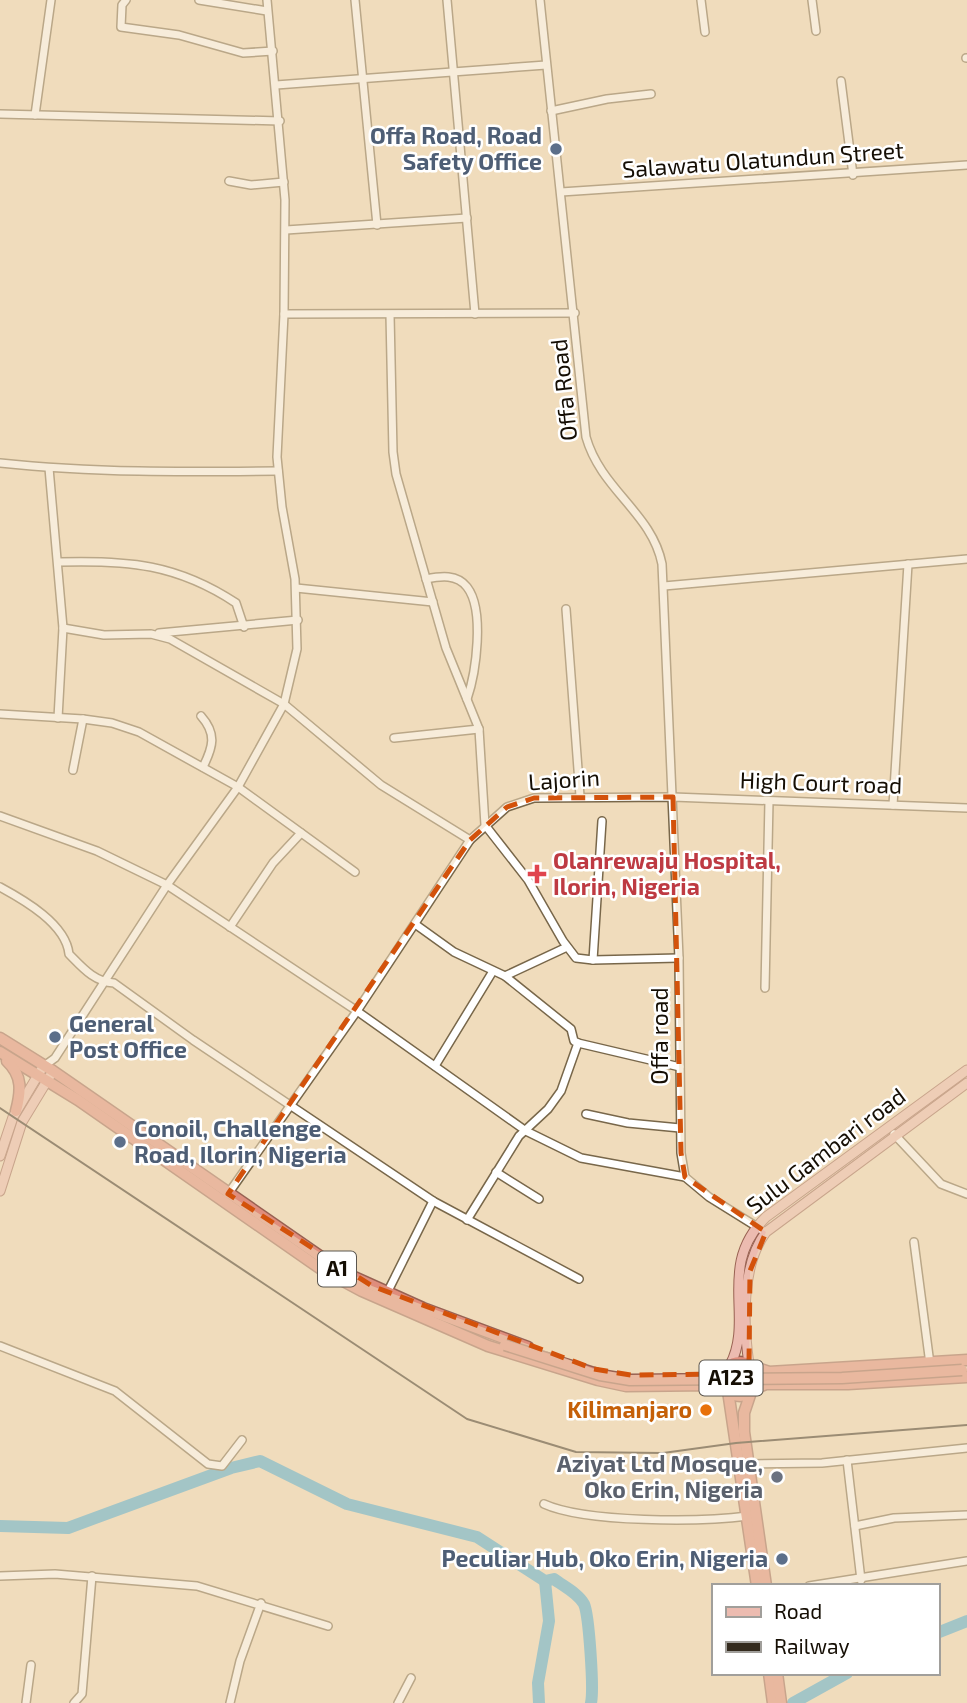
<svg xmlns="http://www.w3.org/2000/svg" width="967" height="1703" font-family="'Exo 2',sans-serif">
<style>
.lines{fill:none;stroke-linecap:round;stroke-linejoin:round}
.river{stroke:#46a9d3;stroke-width:12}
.minor-casing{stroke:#78674a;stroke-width:10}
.major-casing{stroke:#986152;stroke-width:11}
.highway-casing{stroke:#986152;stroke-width:13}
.minor{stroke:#fff;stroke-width:7}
.major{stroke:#ecbbb0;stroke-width:9}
.highway{stroke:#df8d7c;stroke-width:10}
.rail{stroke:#342b1e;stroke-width:2}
.highway-bridge-casing{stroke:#986152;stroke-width:13;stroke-linecap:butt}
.highway-bridge{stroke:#df8d7c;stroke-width:10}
.marked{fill:none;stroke:#d3520b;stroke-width:5;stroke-dasharray:14 9;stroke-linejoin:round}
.service-dot{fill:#5c6f8a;stroke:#fff;stroke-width:2.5}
.health-dot{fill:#e0444e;stroke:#fff;stroke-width:2.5}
.food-dot{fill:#e8710a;stroke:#fff;stroke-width:2.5}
.worship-dot{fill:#6b7280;stroke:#fff;stroke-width:2.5}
.labels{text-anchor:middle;stroke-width:5;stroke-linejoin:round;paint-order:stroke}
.shield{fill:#fff;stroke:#5b564f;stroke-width:2}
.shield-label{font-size:21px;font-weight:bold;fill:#150e04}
.service-label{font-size:23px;font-weight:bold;fill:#4e5e75;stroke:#fff;text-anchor:end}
.street-label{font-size:23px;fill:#150e04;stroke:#fff}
.health-label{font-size:23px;font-weight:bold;fill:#be3a42;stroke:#fff;text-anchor:start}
.food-label{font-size:23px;font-weight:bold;fill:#c56008;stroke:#fff;text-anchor:end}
.worship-label{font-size:23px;font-weight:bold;fill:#5b616d;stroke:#fff;text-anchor:end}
</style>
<rect width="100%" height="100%" fill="#f0dcbc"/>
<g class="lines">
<g class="river">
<path d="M0,1526L68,1528L231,1468L260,1461L347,1504L477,1537L545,1581L554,1579C563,1586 578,1593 584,1604C589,1615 594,1689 591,1703"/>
<path d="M937,1633L967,1621"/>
<path d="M539,1703L538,1683L549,1621L545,1581"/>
<path d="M793,1703L847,1673"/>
</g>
<defs>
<g id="minor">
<path d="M126,0L122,5L121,27L179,35L243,53L273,51"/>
<path d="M199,0L267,11"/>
<path d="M355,0L377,225"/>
<path d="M447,0L475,314"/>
<path d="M540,0L586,437C601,490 652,513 662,564L679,958L681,1153L685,1177L709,1197L762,1230"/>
<path d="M701,0L705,32"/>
<path d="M812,0L816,31"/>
<path d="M966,58H967"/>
<path d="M841,81L853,175"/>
<path d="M276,85L546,65"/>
<path d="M551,111L607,99L651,94"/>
<path d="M0,114L280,121"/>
<path d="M35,115L51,0"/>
<path d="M229,181L251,185L284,182"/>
<path d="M561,192L967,165"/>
<path d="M286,230L467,218"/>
<path d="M284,314L575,313"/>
<path d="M390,315L393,452L396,474L446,648L479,729L485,825L528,880L563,941L576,958L593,960L679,958"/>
<path d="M0,463C93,473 185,472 278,471"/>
<path d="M49,468L63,628L58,718"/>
<path d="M59,562C128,560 177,564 236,603L244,627"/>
<path d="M426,579C441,576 457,574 467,587C485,610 476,673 467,699"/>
<path d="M664,586L967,559"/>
<path d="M296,588L433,602"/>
<path d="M566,609L580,796"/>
<path d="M63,628L104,635L151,634L170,639L284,704L381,785L470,840L357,1011L228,1194"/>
<path d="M159,633L298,620"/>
<path d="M0,714L83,719L112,723L139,732L238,787L355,872"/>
<path d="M201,716C217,734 213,747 203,767"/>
<path d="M394,738L479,729"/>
<path d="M73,770L83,719"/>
<path d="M893,805L908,564"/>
<path d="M0,816L97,851L167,885L357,1011L526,1131L581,1158L685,1177"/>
<path d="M470,840L507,807L534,798L673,797L967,808"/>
<path d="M0,887C24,900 66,924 69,954C82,967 94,982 114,983L193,1040L433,1201L579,1279"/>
<path d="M415,924L454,952L505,976L571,1029L574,1041L578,1043L561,1091L548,1109L519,1136L467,1220"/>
<path d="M230,927L273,863L301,833"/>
<path d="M593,960L602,821"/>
<path d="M505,976L567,947"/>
<path d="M765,988L769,801"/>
<path d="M578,1043L680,1067"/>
<path d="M44,1066L55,1058L167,885L238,787L284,704L297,649L295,579L282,507L277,457L284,314L285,200L267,0"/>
<path d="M435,1066L493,971"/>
<path d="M586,1114L628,1123L680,1128"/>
<path d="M894,1134L941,1184L967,1194"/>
<path d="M496,1172L539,1199"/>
<path d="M914,1242L930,1364"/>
<path d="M387,1293L433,1201"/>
<path d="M0,1346L115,1391L208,1464L222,1466L242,1440"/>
<path d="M847,1460L861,1580"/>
<path d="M748,1464L822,1463L967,1448"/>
<path d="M544,1504C586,1523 701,1522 748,1516"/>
<path d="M855,1526L894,1518L967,1515"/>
<path d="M0,1576L55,1574L197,1586L328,1626"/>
<path d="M809,1586L967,1561"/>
<path d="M26,1703L31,1665"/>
<path d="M74,1703L82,1694L92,1576"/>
<path d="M230,1703L240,1661L261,1603"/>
<path d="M398,1703L411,1678"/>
</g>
<g id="major">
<path d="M0,1156L13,1117L41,1070"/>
<path d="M0,1191L22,1122L53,1071"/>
<path d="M749,1364C743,1324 741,1265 766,1232L967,1083"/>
<path d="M730,1365C755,1318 716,1266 766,1217L967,1070"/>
</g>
<g id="highway">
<path d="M0,1038L53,1071L343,1272L423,1308L528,1347"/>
<path d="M0,1052L78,1100L321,1269L362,1291L488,1346L598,1380L626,1386L712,1385L726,1387"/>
<path d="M7,1061C23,1076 21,1092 16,1111"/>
<circle cx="740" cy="1379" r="17"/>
<path d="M752,1366L769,1372L967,1360"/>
<path d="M754,1389L766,1384H848L967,1377"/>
<path d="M728,1391L757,1586"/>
<path d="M751,1392L744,1413V1432L766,1586"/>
<path d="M769,1673L773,1703"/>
<path d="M777,1673L781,1703"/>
</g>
</defs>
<use href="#minor" class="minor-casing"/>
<use href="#major" class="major-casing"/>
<use href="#highway" class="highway-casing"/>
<use href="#minor" class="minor"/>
<use href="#major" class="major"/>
<use href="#highway" class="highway"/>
<path class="rail" d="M0,1108L467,1419L576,1452L663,1453L736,1443L967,1425"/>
<defs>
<path id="highway-bridge" d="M505,1345L600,1375L630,1380L842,1378L962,1370"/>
</defs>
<use href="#highway-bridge" class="highway-bridge-casing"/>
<use href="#highway-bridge" class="highway-bridge"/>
</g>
<path d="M0 0H967V1703H0ZM673,797L681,1153L685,1177L766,1232L750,1271L749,1364L733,1363L720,1374L631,1375L594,1369L372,1286L228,1194L470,840L507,807L534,798Z" fill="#f0dcbc" fill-opacity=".55" fill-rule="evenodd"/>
<path class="marked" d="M673,797L681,1153L685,1177L766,1232L750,1271L749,1364L733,1363L720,1374L631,1375L594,1369L372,1286L228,1194L470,840L507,807L534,798Z"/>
<g class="service-dot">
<circle cx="556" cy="149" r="7"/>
<circle cx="55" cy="1037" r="7"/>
<circle cx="120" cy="1142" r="7"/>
<circle cx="782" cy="1559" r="7"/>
</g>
<path class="health-dot" d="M533.5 863.5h7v7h7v7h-7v7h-7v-7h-7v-7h7z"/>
<circle class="food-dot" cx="706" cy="1410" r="7"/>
<circle class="worship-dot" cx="777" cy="1477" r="7"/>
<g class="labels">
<g class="shield">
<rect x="318" y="1251.5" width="38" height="35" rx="5"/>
<rect x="699.5" y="1360.5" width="63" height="35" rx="5"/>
</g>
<g class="shield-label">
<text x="337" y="1276">A1</text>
<text x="731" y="1385">A123</text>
</g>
<g class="service-label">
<text x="542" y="144">Offa Road, Road<tspan x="542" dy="26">Safety Office</tspan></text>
<text x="69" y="1032" text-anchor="start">General<tspan x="69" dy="26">Post Office</tspan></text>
<text x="134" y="1137" text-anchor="start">Conoil, Challenge<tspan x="134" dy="26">Road, Ilorin, Nigeria</tspan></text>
<text x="768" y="1567">Peculiar Hub, Oko Erin, Nigeria</text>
</g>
<g class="street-label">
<text transform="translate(763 160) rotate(-4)" y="8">Salawatu Olatundun Street</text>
<text transform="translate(564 390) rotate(-96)" y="8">Offa Road</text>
<text transform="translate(564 780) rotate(-4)" y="8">Lajorin</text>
<text transform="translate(821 783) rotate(2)" y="8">High Court road</text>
<text transform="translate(660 1036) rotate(-90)" y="8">Offa road</text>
<text transform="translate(826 1151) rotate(-37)" y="8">Sulu Gambari road</text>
</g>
<g class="health-label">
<text x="553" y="869">Olanrewaju Hospital,<tspan x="553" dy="26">Ilorin, Nigeria</tspan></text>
</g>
<g class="food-label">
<text x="692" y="1418">Kilimanjaro</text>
</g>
<g class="worship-label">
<text x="763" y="1472">Aziyat Ltd Mosque,<tspan x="763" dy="26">Oko Erin, Nigeria</tspan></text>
</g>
</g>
<rect x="712" y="1584" width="228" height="91" fill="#ffffff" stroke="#a19f9b" stroke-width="2"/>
<rect x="726" y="1607" width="35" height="10" fill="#ecbbb0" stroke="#a19f9b" stroke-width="2"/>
<text x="774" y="1619" font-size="21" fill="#150e04">Road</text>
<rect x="726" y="1642" width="35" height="10" fill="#342b1e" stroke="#a19f9b" stroke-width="2"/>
<text x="774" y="1654" font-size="21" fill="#150e04">Railway</text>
</svg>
